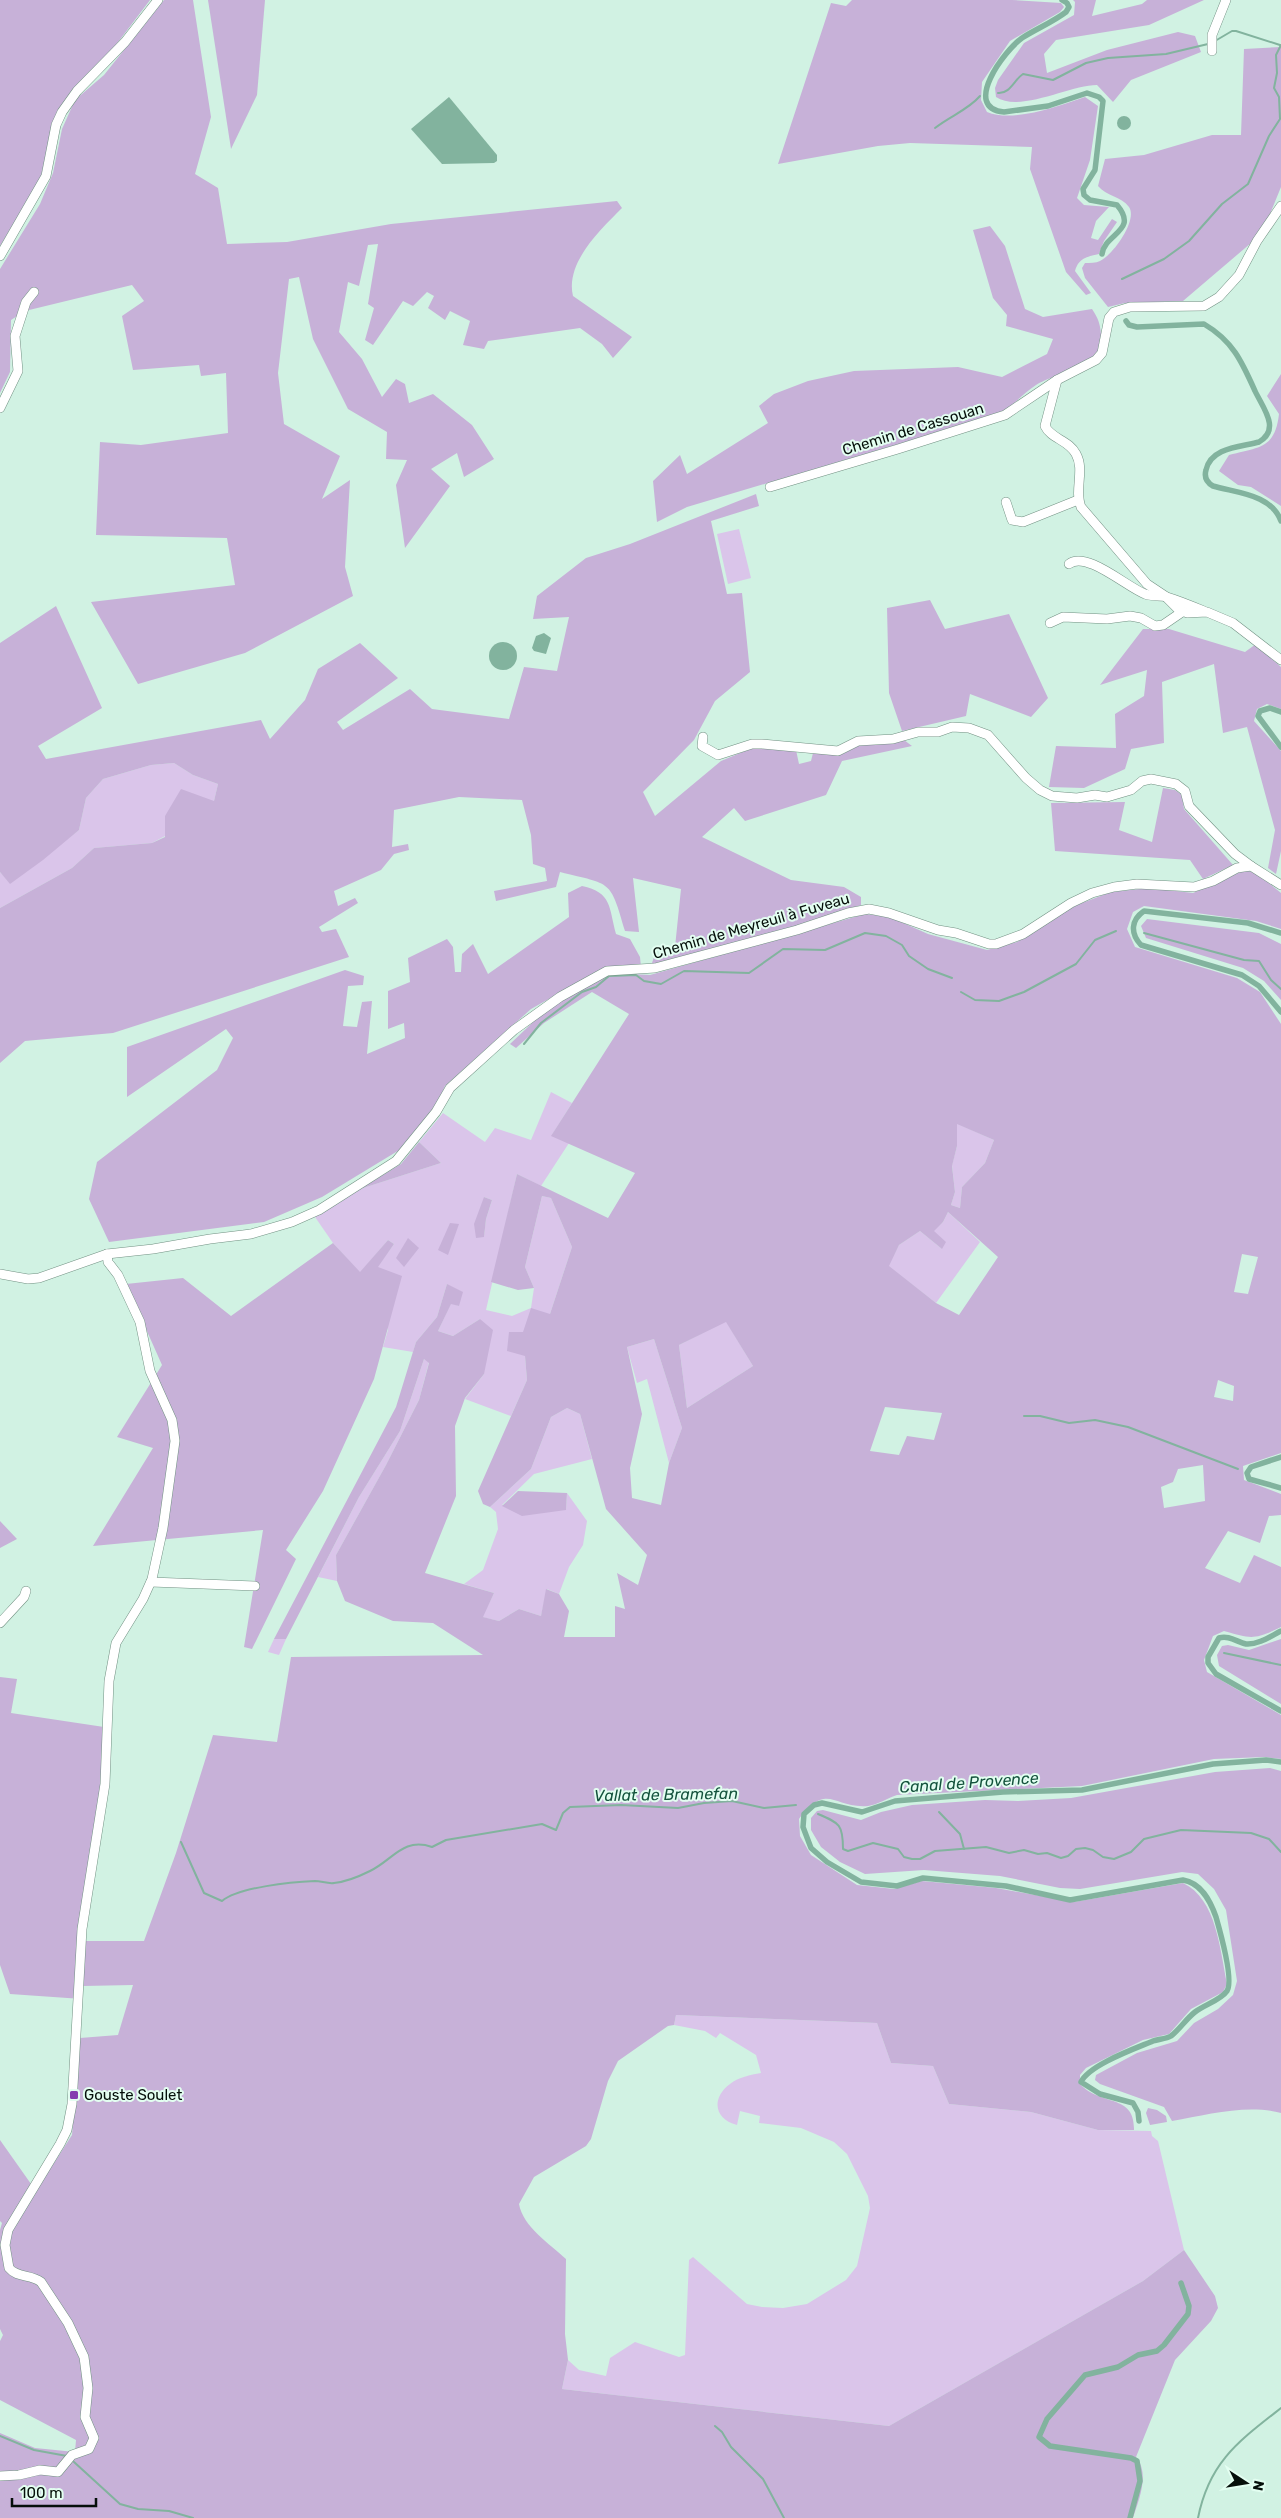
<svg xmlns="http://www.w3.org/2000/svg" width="1281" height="2518" font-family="Rubik,sans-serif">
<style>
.green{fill:#dac5ea;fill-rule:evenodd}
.forest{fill:#c7b1d8;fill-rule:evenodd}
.water{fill:#82b39e}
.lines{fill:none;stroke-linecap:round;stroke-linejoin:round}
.stream{stroke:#82b39e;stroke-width:2}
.canal{stroke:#82b39e;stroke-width:5.5}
.minor-casing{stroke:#729183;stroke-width:10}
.minor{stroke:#fff;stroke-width:9}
.poi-dot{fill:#853db0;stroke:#e3fef1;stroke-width:2}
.labels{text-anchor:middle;stroke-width:4;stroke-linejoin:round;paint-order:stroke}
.street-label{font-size:15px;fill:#050f0a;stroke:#e3fef1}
.poi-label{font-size:15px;fill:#050f0a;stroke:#e3fef1;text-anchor:start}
.water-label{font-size:16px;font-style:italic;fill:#14533d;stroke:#e3fef1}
</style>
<rect width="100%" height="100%" fill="#d1f2e3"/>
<g class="green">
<path d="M739,529L751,578L728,584L717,534Z"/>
<path d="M174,763L193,775L218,784L214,801L165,816V836L152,843L94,848L72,868L0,908V872L10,883L79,830L86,798L103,779L151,765Z"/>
<path d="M551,1092L572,1103L552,1135L569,1143L541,1186L517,1174L486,1310L512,1316L531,1308L534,1288L525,1267L542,1196L551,1198L572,1247L550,1314L525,1356L527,1380L511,1416L465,1399L484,1374L480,1319L453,1336L438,1331L451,1303L459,1306L447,1284L437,1317L416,1342L413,1352L383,1347L388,1330L377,1267L394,1244L388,1240L360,1273L333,1243L315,1217L360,1189L441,1163L419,1142L443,1113L485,1142L495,1128L531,1140ZM484,1197L492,1200L486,1219L484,1236Z"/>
<path d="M956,1123L994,1140L985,1163L962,1187L960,1208L951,1205L955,1192L952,1165L957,1146Z"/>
<path d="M948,1212L980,1242L936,1303L888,1266L899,1245L920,1231L942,1249L933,1231L943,1222Z"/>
<path d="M726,1321L753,1366L687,1408L679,1345Z"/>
<path d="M654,1339L682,1428L669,1463L647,1379L637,1383L627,1347Z"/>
<path d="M424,1359L429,1362L419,1400L386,1465L336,1555L337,1581L318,1577L359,1497L400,1431Z"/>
<path d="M567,1408L580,1414L592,1459L534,1474L502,1505L566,1510L567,1493L587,1521L583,1545L569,1567L559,1594L547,1589L541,1616L519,1609L499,1621L482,1617L494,1593L464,1584L483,1570L498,1529L496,1512L490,1507L531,1469L551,1417Z"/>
<path d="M274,1639H286L279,1655L268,1652Z"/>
<path d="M676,2015L877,2023L891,2063L933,2066L949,2104L1031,2112L1098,2130L1151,2131L1152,2136L1158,2141L1184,2250L1143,2281L889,2426L562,2389L568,2360L579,2370L606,2376L610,2358L635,2342L679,2357L685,2355L689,2260L693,2257L747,2304L762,2307L783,2308L807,2304L846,2280L857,2266L870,2208L868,2196L847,2154L834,2142L801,2128L759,2123L760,2116L740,2111L737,2125C714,2119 711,2098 730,2084C739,2077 750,2075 761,2073L756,2055L720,2033L716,2038L705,2031L674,2025Z"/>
</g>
<g class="forest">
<path d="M0,0H150L109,54L75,87L49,143L40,180L0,246Z"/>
<path d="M164,0H193L211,117L195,174L218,188L227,244L287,242L391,224L617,201L622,208C600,230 565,263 573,296L632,337L613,358L602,344L580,328L488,341L484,349L463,345L470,321L450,311L445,320L428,308L434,296L427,292L413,306L403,301L373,345L365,340L374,308L368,304L378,244L368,245L359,286L348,282L339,332L362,359L382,397L396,379L405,384L409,403L433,394L472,425L494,459L464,477L457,453L431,469L450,486L405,548L396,485L407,460L386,459L387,432L348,409L313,339L299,277L289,279L278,373L284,424L340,456L322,499L350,480L345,567L353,596L245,653L138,684L91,602L235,585L227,538L96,535L100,442L141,445L228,433L226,373L201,376L199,365L133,370L122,316L144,301L132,285L25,311L11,320L10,372L0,393V269L40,204L53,173L62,129L75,100L104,75Z"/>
<path d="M208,0H265L257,95L231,149Z"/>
<path d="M852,0H1012L1061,3L1064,7L1060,12L1010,41L982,82L981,100L987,112C1014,123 1058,106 1085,97L1098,106L1090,160L1077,198L1084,205L1109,207L1096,221L1091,238L1098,240L1112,219L1117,222L1104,241L1099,254C1086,257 1079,258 1075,271L1091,293L1086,295L1066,272L1030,169L1032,147L910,143L878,146L778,164L831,3L846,6Z"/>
<path d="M1073,0H1096L1092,16L1142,4L1147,0H1204L1149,25L1056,40L1044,54L1047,73L1107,50L1178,32L1195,36L1201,52L1131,80L1113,102L1097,85C1070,85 1020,113 996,97L995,88L998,80L1024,43L1074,15L1075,2Z"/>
<path d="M1281,47V187L1268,219L1251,243L1183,301L1125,303L1108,307L1085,278L1082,268L1085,263C1090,263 1096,263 1100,261C1113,255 1138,220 1129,207C1121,196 1106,196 1098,186L1105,159L1144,155L1212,135H1241L1244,49Z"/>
<path d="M990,226L1005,246L1025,309L1043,317L1092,309C1098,318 1100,323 1101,334C1104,369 1059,371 1036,385C1024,393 1014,404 1003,413L687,507L657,522L653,481L680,455L687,474L768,423L759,406L774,394L808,381L854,371L958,367L1002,377L1047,354L1053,339L1006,326L1007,315L993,298L973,230Z"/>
<path d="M1281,374V506L1251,487L1238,485L1219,471L1229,455C1259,447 1275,449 1279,414L1267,396Z"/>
<path d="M756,494L759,506L711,521L727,594L742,593L750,672L715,701L694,740L643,792L655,816L721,761L757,746L796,750L799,764L811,761L813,753L843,754L858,744L904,740L912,746L842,761L826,795L745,821L734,808L702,837L791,880L844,887L861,897V905L782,931L651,966L654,957L675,947L681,889L633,878L639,932L625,931C610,879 612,885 560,872L556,887L496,901L494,891L547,881L545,868L533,864L531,835L522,800L459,797L394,810L392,847L408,844L409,850L394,854L381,870L334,891L338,906L355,898L358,903L319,927L322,932L336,929L349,957L113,1033L25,1041L0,1063V908L72,868L94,848L152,843L165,837V816L181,789L214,801L218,784L193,775L174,763L151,765L103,779L86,798L79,830L43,860L10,884L0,872V643L56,606L102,708L38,746L46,759L261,720L270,739L305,700L318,669L360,643L398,678L337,722L343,730L410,689L432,709L509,719L524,667L557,671L569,617L533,619L537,596L586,558L630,544Z"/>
<path d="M930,600L945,629L1009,614L1048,698L1031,717L970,694L966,716L902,731L889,693L887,608Z"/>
<path d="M1143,629H1169L1245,652L1256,644L1281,667V709L1267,704L1257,709L1254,721L1281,751V851L1276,874L1268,868L1275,830L1247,727L1223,733L1214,664L1162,682L1164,743L1131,749L1125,769L1084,788L1049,787L1056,746L1116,748L1115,714L1144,696L1147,670L1100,685Z"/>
<path d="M1163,788L1175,790L1182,795L1184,809L1233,865L1203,879L1190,860L1055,851L1051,803L1125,802L1119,830L1152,842Z"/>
<path d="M1245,870L1258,874L1281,893V929L1256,921L1144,906L1133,912L1127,929L1135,947L1237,978L1260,992L1281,1024V1453L1243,1466L1244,1480L1281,1494V1515L1269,1516L1260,1543L1228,1531L1205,1568L1240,1583L1254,1555L1281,1567V1627C1254,1640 1252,1639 1224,1631L1213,1636L1204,1660L1207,1672L1281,1715V1759L1264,1757L1214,1759L1082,1786L897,1795C888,1798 877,1805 868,1806C833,1809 828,1781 799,1819L800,1836L811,1855L857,1885L894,1889L922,1881L996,1888L1074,1902L1183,1883C1217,1899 1220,1951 1227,1984L1223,1992L1191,2009L1169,2034L1143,2040L1086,2068L1080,2075V2084C1101,2107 1135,2093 1134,2130H1098L1031,2112L949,2104L933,2066L891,2063L877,2023L676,2015L674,2025L668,2026L618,2061L608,2081L591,2139L586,2146L534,2177L519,2204C523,2227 550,2244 566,2259L565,2334L568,2360L562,2389L889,2426L1143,2281L1184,2250L1215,2296L1218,2308L1211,2321L1175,2360L1136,2457C1150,2474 1139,2499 1133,2518H0V2433L35,2448L75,2452L76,2440L0,2400V2341L3,2335L0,2329V2230L2,2223L0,2221V2140L36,2191L72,2135L80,2038L118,2035L133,1985L83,1986L82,1999L10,1994L0,1965V1677L17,1679L11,1713L104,1727L101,1785L79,1941H144L176,1853L213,1735L277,1742L291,1657L483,1655L433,1623L393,1621L345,1601L337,1581L336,1555L386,1465L419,1400L429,1363L424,1359L400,1431L359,1497L286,1639H274L396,1407L416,1342L437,1317L447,1284L463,1292L459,1306L451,1304L438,1331L453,1336L480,1319L493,1330L484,1374L465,1398L455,1426L456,1496L425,1573L494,1593L483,1617L499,1621L519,1609L541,1616L546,1589L559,1594L569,1611L564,1637H615V1606L625,1609L617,1573L638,1585L647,1555L606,1509L580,1414L567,1408L551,1417L531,1469L490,1507L483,1504L478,1491L527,1380L525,1356L507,1351L509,1332H523L531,1308L550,1314L572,1247L551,1198L542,1196L525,1267L534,1288L518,1290L491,1282L517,1174L608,1218L635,1173L551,1136L629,1014L592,992L544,1023L516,1048L510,1044L548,1008L598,980L613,973L650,975L865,914L890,917L928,934L987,950L1017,942L1069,908L1111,892L1150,888L1193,893ZM957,1124L994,1140L985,1163L962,1187L960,1208L951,1205L955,1192L952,1166L957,1146ZM948,1212L998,1257L959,1315L936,1303L889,1266L899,1245L920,1231L942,1249L946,1242L934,1231L943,1222ZM1242,1254L1258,1257L1248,1294L1234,1292ZM726,1322L753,1366L687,1408L679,1345ZM654,1339L682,1428L669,1463L661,1505L632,1498L630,1468L642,1414L627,1347ZM1218,1380L1234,1386L1233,1401L1214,1397ZM885,1407L942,1413L934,1440L907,1436L899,1455L870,1451ZM1203,1465L1205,1501L1164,1508L1161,1487L1173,1482L1178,1469Z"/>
<path d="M582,886C612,892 609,908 616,934L630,939L640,957L641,967L604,968L531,1009L445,1086L436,1106L401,1149L322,1197L264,1222L109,1242L89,1199L97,1162L217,1070L233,1038L226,1029L127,1097V1047L345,970L364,976L363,985L348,986L343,1026L357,1027L362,1002L372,1001L367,1054L405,1038L404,1023L388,1029V991L410,982L408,958L447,939L453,947L455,972H461L462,954L473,944L488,974L569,917L568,893Z"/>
<path d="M1147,919L1259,933L1281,944V1000L1264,981L1243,968L1146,938L1141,926Z"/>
<path d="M419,1142L441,1163L360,1189L401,1164Z"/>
<path d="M484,1197L492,1200L486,1219L484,1237L476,1238L474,1224Z"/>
<path d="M450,1223L459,1224L448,1255L438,1250Z"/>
<path d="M408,1238L419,1248L404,1267L396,1258Z"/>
<path d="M388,1240L394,1244L378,1267L402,1276L374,1379L323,1491L286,1550L296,1559L252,1649L244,1647L263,1530L93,1546L153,1448L117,1437L162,1365L126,1284L183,1278L231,1316L333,1243L360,1272Z"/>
<path d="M518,1491L567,1493L566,1510L522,1516L502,1506Z"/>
<path d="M0,1521L17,1539L0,1548Z"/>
<path d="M1281,1639V1704L1219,1666L1217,1655L1222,1646L1228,1645L1249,1650Z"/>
<path d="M1270,1768L1281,1771V2113C1246,2104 1207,2115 1172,2121L1164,2107L1100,2084L1095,2080L1096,2075L1137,2053L1177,2041L1194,2023L1218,2009L1233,1995L1237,1981L1226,1910L1214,1889L1198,1874L1182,1872L1080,1889L1060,1888L1000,1876L924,1870L865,1874L840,1862L821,1847L811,1830V1818L817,1811L823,1810L861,1820L881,1812L912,1805L985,1800L1018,1801L1071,1798L1215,1772Z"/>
<path d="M1148,2108L1157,2110L1166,2116L1167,2122L1150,2125L1146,2113Z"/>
</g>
<g class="water">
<path d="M449,97L497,155V161L494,163L442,164L411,129Z"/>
<circle cx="1124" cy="123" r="7"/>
<path d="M544,633L551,638L546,654L534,651L532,648L536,636Z"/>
<circle cx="503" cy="656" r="14"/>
</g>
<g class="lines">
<g class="stream">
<path d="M1215,41L1232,31H1236L1280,45"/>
<path d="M998,93C1010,94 1014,80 1023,74L1053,80L1086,63L1108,58L1166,54L1208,44"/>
<path d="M935,128C950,116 968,110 980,96"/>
<path d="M1122,279L1164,259L1189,241L1222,204L1248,184L1269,136L1280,119L1279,97L1274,88L1277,73L1276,55L1281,45"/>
<path d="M1144,933L1244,960L1259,961L1271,980L1281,989"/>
<path d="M961,992L975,1000L999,1001L1024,992L1076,964L1095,940L1116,931"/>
<path d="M524,1044L541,1023L582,992L596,987L609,976L636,975L644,981L661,984L684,971L749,973L783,949L825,950L865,933L886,936L902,945L909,956L928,969L952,978"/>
<path d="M1024,1416H1040L1069,1423L1095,1420L1128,1427L1238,1469"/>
<path d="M1224,1653L1281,1665"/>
<path d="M939,1812L960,1834L964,1849"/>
<path d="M818,1814C840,1823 843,1825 843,1849L848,1851L873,1843L898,1849L904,1857L912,1859H920L935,1851L986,1847L1009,1853L1024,1850L1038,1854L1047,1853L1061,1858L1068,1856L1076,1849L1085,1848L1093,1850L1103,1857L1114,1859L1131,1852L1144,1839L1181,1830L1251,1833L1269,1839L1281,1852"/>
<path d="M181,1842L204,1893L222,1901C239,1887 292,1882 315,1881C321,1881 328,1884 334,1883C345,1882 360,1876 370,1871C393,1860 403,1837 432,1847L446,1840L542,1824L556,1830L563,1813L570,1807L621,1805L678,1808L704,1803L732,1801L764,1808L796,1805"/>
<path d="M715,2426L722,2432L731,2447L763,2479L784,2518"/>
<path d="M0,2436L34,2450L67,2456"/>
<path d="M74,2462L120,2504L138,2509L169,2511L193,2518"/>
<path d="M1198,2518C1209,2462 1239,2441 1281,2408"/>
</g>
<g class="canal">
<path d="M1062,0L1067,3L1069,7L1066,12C1053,22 1036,29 1022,38C1005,50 961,108 1004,112L1048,106L1087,93L1099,97L1103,101L1095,170L1083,189L1084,195L1090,200L1117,205C1139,231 1105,233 1102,254"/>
<path d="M1126,321L1129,325L1137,327L1204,324C1233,341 1242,362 1255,391C1263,408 1281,429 1259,442C1241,447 1211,447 1206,470C1204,477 1206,482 1213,486C1237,493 1271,494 1281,521"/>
<path d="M1281,712L1270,708L1260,711L1258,716L1281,747"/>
<path d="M1281,933L1248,923L1144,911C1131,920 1130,933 1141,945L1242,975L1259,986L1281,1012"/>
<path d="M1281,1457L1251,1467L1247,1473L1249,1479L1281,1488"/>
<path d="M1281,1631C1271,1636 1258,1645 1246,1644C1237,1642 1229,1635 1219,1638L1208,1657V1663L1216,1674L1281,1711"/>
<path d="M1139,2121L1138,2112L1133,2103L1100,2094L1081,2082C1089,2065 1134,2049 1153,2041C1158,2039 1166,2039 1171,2036C1180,2029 1186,2019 1195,2012C1204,2005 1221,2000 1227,1991C1234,1980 1220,1931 1216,1917C1210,1900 1201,1883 1183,1880L1070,1900L1006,1886L923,1878L897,1886L861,1882L827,1862L811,1848L803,1827L804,1814L814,1805L822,1803L862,1812L895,1801L1003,1792L1082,1790L1213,1764L1266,1760L1281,1762"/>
<path d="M1130,2518L1140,2481L1137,2461L1131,2458L1050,2446L1039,2437L1047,2419L1085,2375L1118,2367L1138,2355L1157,2351L1164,2345L1188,2314L1189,2306L1181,2283"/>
</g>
<defs>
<g id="minor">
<path d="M1212,51V35L1226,0"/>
<path d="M0,256L46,176L56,125L62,112L77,91L125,42L158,0"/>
<path d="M1057,380L1045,426C1051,439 1069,440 1076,454C1085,470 1074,490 1081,507L1147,584L1165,596L1178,609L1187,613L1207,612L1233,623L1281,660"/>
<path d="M0,408L18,371L15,336L26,302L34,292"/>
<path d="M770,487L898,449L1005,415L1057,380L1096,360L1102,353L1109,318L1114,312L1130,307L1204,306L1219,297L1239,275L1257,241L1281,206"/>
<path d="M1006,502L1012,520L1023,522L1078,500"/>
<path d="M1069,564C1086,550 1128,588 1145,594C1152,597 1160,595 1167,597C1180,601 1192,606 1204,611"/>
<path d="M1050,623L1063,617L1107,619L1130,616L1141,618L1155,626L1163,625L1182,612"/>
<path d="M703,737L702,746L718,755L752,744H762L838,751L858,741L893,739L918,732H938L952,727L969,728L988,735L1026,778L1040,790L1052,796L1077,798L1095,795L1107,797L1131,790L1142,781L1151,779L1176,784L1185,791L1189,806L1235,854L1251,866"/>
<path d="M0,1274L28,1279L39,1278L107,1254L153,1249L210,1239L251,1234L292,1222L319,1210L396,1161L436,1112L450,1088L514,1030L560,997L607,971L655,968L797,930L848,913L869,909L889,913L938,930L956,933L989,944H996L1023,934L1071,903L1092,893L1114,887L1137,884L1194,887L1213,881L1237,868L1251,866L1281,885"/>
<path d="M151,1582L255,1586"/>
<path d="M0,1623L24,1597L26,1591"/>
<path d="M0,2476L19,2475L40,2470L58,2472L72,2455L89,2449L94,2438L85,2417L88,2388L84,2357L68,2323L41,2282C31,2274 17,2278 9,2268L5,2245L8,2230L60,2144L67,2130L72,2104L82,1929L105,1784L109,1681L116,1643L143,1599L152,1579L163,1528L175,1441L172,1420L150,1371L140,1322L118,1275L108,1262L107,1254"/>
</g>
</defs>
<use href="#minor" class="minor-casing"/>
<use href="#minor" class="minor"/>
</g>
<rect class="poi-dot" x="69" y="2090" width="10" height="10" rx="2.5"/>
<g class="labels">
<g class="street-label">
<text transform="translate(913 429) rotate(-17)" y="5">Chemin de Cassouan</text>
<text transform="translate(751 926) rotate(-16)" y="5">Chemin de Meyreuil à Fuveau</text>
</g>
<g class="poi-label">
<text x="84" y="2100">Gouste Soulet</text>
</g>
<g class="water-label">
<text transform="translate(969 1782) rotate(-4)" y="6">Canal de Provence</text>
<text transform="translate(666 1794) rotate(-1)" y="6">Vallat de Bramefan</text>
</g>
</g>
<g transform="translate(1246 2483) rotate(102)" stroke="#e3fef1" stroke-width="4" paint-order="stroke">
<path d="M0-4L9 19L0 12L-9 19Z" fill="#050f0a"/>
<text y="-8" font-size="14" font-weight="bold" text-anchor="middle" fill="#050f0a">N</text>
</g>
<path d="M12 2498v8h84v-8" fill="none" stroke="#050f0a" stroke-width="2.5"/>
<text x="20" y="2498" font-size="15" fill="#050f0a" stroke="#e3fef1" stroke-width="4" paint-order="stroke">100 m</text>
</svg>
